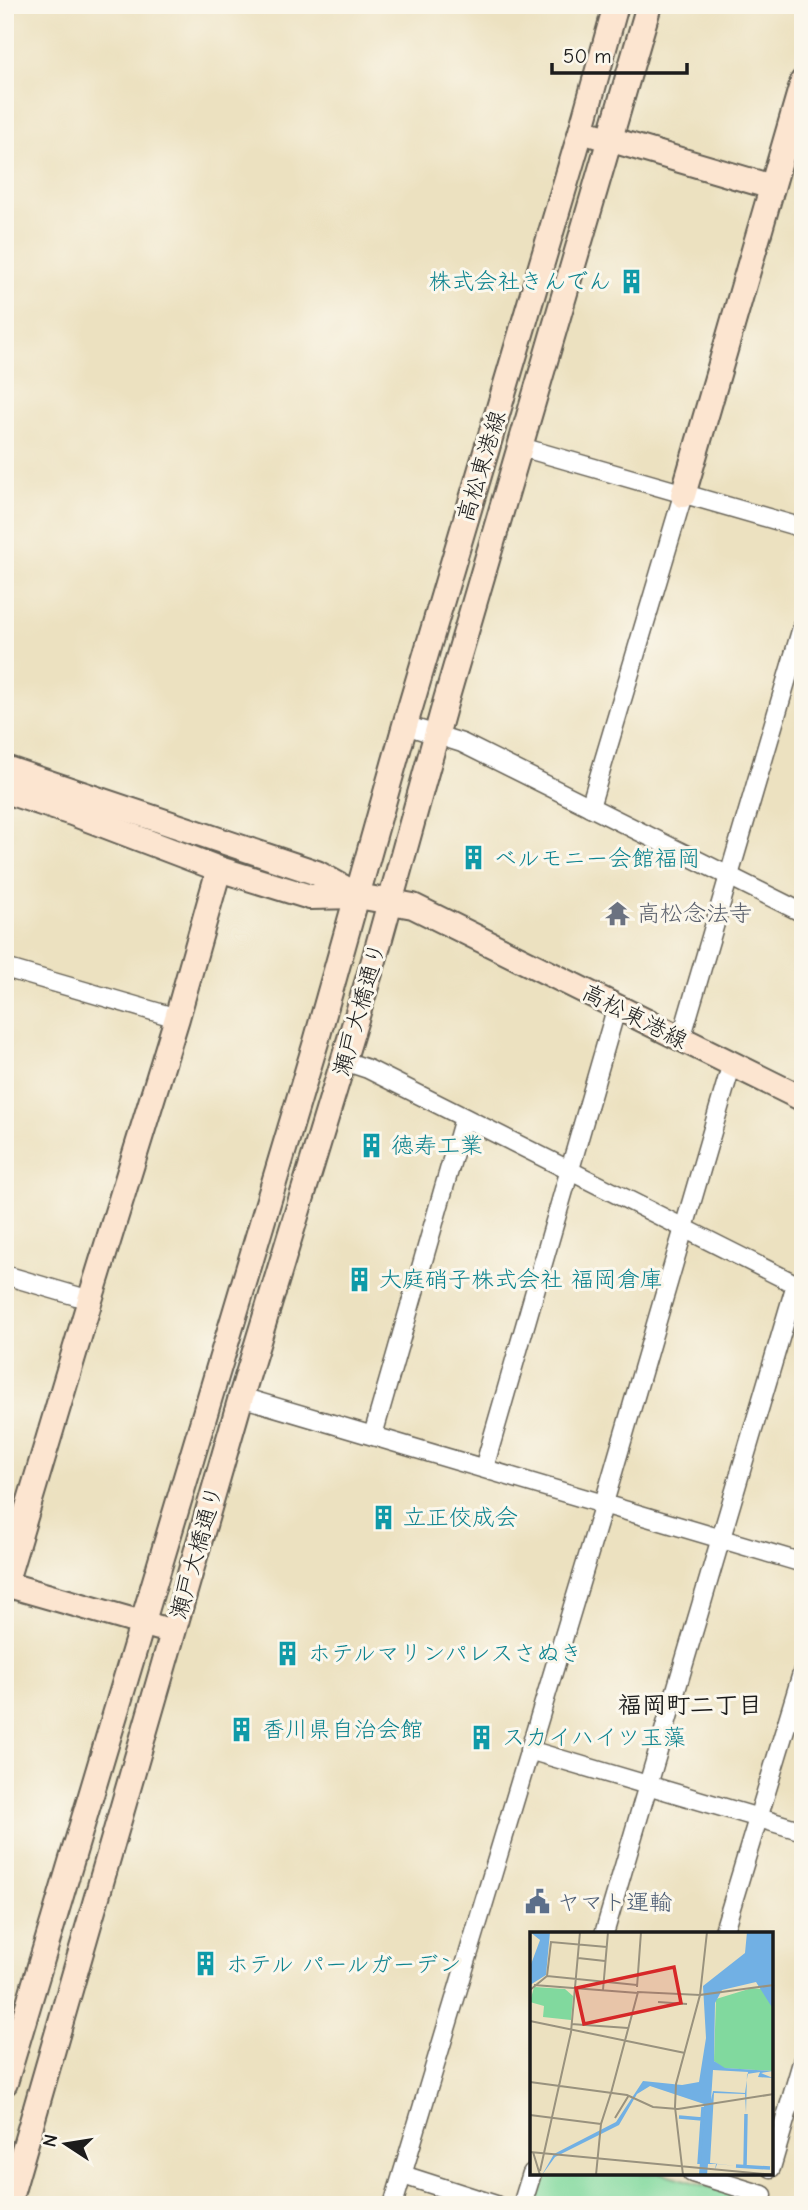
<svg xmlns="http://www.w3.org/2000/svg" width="808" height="2210" font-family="'Comic Neue','Klee One',sans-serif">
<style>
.green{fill:#81d99e;stroke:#4e7a5d;stroke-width:2}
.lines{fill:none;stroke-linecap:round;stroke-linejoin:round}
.street-casing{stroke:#656155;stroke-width:21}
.secondary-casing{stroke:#656155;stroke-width:28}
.street{stroke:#fff;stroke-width:18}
.secondary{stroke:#fce5d0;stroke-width:24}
.labels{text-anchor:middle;stroke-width:6;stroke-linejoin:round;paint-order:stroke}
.culture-label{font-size:23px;fill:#0d838f;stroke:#fbf7ec;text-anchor:start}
.street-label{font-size:23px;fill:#1c1c1c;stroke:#fbf7ec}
.worship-label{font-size:23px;fill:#5b616d;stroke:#fbf7ec;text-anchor:start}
.service-label{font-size:23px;fill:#4e5e75;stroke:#fbf7ec;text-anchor:start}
.neighbourhood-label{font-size:24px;font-weight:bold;fill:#1c1c1c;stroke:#fbf7ec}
.inset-river{fill:none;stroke:#71b0e4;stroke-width:3.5}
.inset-road{fill:none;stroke:#99927e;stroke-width:2}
.view{fill:#d62828;fill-opacity:0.15;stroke:#d62828;stroke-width:3.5}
.inset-edge{fill:none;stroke:#1c1c1c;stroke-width:3.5}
</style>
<rect width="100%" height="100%" fill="#fbf7ec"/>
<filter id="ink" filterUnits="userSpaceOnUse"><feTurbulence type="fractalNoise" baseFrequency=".0143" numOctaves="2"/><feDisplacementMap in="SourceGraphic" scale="14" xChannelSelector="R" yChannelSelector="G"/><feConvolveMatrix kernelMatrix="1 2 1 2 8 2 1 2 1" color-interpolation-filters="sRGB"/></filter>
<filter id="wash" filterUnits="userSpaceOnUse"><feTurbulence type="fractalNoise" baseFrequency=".00686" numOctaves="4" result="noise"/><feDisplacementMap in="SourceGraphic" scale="28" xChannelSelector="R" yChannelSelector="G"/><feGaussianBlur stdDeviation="1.57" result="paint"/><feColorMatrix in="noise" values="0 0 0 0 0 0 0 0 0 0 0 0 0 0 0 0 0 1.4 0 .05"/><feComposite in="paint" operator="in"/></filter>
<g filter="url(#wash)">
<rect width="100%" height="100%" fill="#ece1c0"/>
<path class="green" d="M541,2173H663L748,2198L752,2205H532Z"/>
</g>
<g filter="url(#ink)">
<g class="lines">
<defs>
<g id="street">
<path d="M521,447L803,528"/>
<path d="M405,725L462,743L803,913"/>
<path d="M590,807L683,495"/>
<path d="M5,968L177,1018"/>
<path d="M681,1039L803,624"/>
<path d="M344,1061L368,1069L803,1288"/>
<path d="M5,1275L90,1300"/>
<path d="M241,1397L803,1563"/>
<path d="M373,1435L464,1118"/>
<path d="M484,1468L617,1006"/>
<path d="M529,1750L803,1831"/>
<path d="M604,1934L796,1284"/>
<path d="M723,1934L803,1670"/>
<path d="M771,2168L803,2059"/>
<path d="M692,2173L763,2195"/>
<path d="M403,2175L496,2205"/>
<path d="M393,2205L604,1503L732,1063"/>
<path d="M522,2205L532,2173"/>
</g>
<g id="secondary">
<path d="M595,135L772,187"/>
<path d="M683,495L803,81"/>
<path d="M5,768L317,873L357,895"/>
<path d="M5,791L72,813L219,869L310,897L358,896L413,906L803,1099"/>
<path d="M5,1584L90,1300L177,1018L219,869"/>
<path d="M5,1584L159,1628"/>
<path d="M5,2083L316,1042L405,725L581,131L616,5"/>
<path d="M8,2205L241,1397L374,960L446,700L649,5"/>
</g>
</defs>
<use href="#street" class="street-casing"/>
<use href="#secondary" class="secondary-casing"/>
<use href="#street" class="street"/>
<use href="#secondary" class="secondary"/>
</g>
</g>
<defs>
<symbol id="building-bare" viewBox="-9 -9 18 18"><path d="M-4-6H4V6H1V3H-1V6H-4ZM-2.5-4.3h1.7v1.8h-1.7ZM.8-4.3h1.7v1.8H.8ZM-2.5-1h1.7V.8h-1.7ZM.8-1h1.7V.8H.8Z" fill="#0f9aa8" stroke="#fbf7ec" stroke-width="2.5" paint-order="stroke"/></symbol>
<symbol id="temple-bare" viewBox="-9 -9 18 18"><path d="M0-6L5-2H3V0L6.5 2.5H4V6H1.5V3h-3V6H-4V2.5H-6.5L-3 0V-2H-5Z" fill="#6b7280" stroke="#fbf7ec" stroke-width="2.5" paint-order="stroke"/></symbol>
<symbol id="civic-bare" viewBox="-9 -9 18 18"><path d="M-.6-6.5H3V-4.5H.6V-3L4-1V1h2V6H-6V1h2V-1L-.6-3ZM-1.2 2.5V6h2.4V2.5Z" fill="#5c6f8a" stroke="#fbf7ec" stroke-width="2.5" paint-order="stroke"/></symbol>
</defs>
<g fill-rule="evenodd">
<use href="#building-bare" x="614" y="264" width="35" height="35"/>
<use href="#building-bare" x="456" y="840" width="35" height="35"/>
<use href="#temple-bare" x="600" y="896" width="35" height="35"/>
<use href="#building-bare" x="354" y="1128" width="35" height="35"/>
<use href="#building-bare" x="342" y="1262" width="35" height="35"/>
<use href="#building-bare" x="366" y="1500" width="35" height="35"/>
<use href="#building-bare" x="270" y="1636" width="35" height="35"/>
<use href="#building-bare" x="224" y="1712" width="35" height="35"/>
<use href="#building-bare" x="464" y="1720" width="35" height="35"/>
<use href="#civic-bare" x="520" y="1884" width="35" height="35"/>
<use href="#building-bare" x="188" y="1946" width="35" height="35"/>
</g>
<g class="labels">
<g class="culture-label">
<text x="611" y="289" text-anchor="end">株式会社きんでん</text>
<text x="494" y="866">ベルモニー会館福岡</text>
<text x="391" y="1153">徳寿工業</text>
<text x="379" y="1287">大庭硝子株式会社 福岡倉庫</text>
<text x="403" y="1525">立正佼成会</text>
<text x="308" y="1661">ホテルマリンパレスさぬき</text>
<text x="262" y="1737">香川県自治会館</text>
<text x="502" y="1745">スカイハイツ玉藻</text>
<text x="226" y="1972">ホテル パールガーデン</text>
</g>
<g class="street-label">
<text transform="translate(481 466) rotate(-73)" y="8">高松東港線</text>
<text transform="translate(359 1009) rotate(-74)" y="8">瀬戸大橋通り</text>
<text transform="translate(635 1016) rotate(27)" y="8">高松東港線</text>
<text transform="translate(196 1552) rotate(-74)" y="8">瀬戸大橋通り</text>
</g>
<g class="worship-label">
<text x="637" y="921">高松念法寺</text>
</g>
<g class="service-label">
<text x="557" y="1910">ヤマト運輸</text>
</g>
<g class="neighbourhood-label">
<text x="690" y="1713">福岡町二丁目</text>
</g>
</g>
<g transform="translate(530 1932)">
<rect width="243" height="243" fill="#ece1c0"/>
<path d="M4,55L35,57L43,64L41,88L13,85L14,74L0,70ZM222,56L231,57L243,75V139L193,136L184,129L186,67Z" fill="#81d99e"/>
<path d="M0,0H20L16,43L0,53V35L10,8ZM217,0H243V77L226,50L192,58L185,71L184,129L195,136L243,139L231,141L243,146L228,145L230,140L217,142L216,181L215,162L184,161L180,231L206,234L187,232L185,238L186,232H178L177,243H169L174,172L120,154L107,162L89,193L25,225L12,243L24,222L86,190L113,149L152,153L169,150L176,106L173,54L215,21ZM183,138L218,140L215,161L183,159L181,168Z" fill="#71b0e4" fill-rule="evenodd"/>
<path class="inset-river" d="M149,185L172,187M169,232L173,175M206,234L240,236M215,234L216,182"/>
<path class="inset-road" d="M48,26L75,29M17,44L21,10L77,15M4,53L108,61M107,55L111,0M0,58L17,44L107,53M73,58L78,0M128,70L157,72M0,89L155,121M41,92L98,96M0,150L97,163L123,175L148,177L244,162M81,161L108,60L170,63L177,0M145,175L146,152L170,63L244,53M145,175L153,243M0,183L71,192M85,186L99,163M0,220L244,243M3,220L10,243M10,239L41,100L50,0M66,243L71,192L81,161"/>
<path class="view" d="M144,35L151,71L54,92L46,56Z"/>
<rect width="243" height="243" class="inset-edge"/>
</g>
<rect width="808" height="2210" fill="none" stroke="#fbf7ec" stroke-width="28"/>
<g transform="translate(66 2144) rotate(282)" stroke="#fbf7ec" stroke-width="5" paint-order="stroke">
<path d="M0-5L12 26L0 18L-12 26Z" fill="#1c1c1c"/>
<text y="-10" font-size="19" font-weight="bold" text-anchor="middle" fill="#1c1c1c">N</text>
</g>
<path d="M552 63v10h135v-10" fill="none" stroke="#1c1c1c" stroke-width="3.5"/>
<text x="563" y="63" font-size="21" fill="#1c1c1c" stroke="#fbf7ec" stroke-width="5" paint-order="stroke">50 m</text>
</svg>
